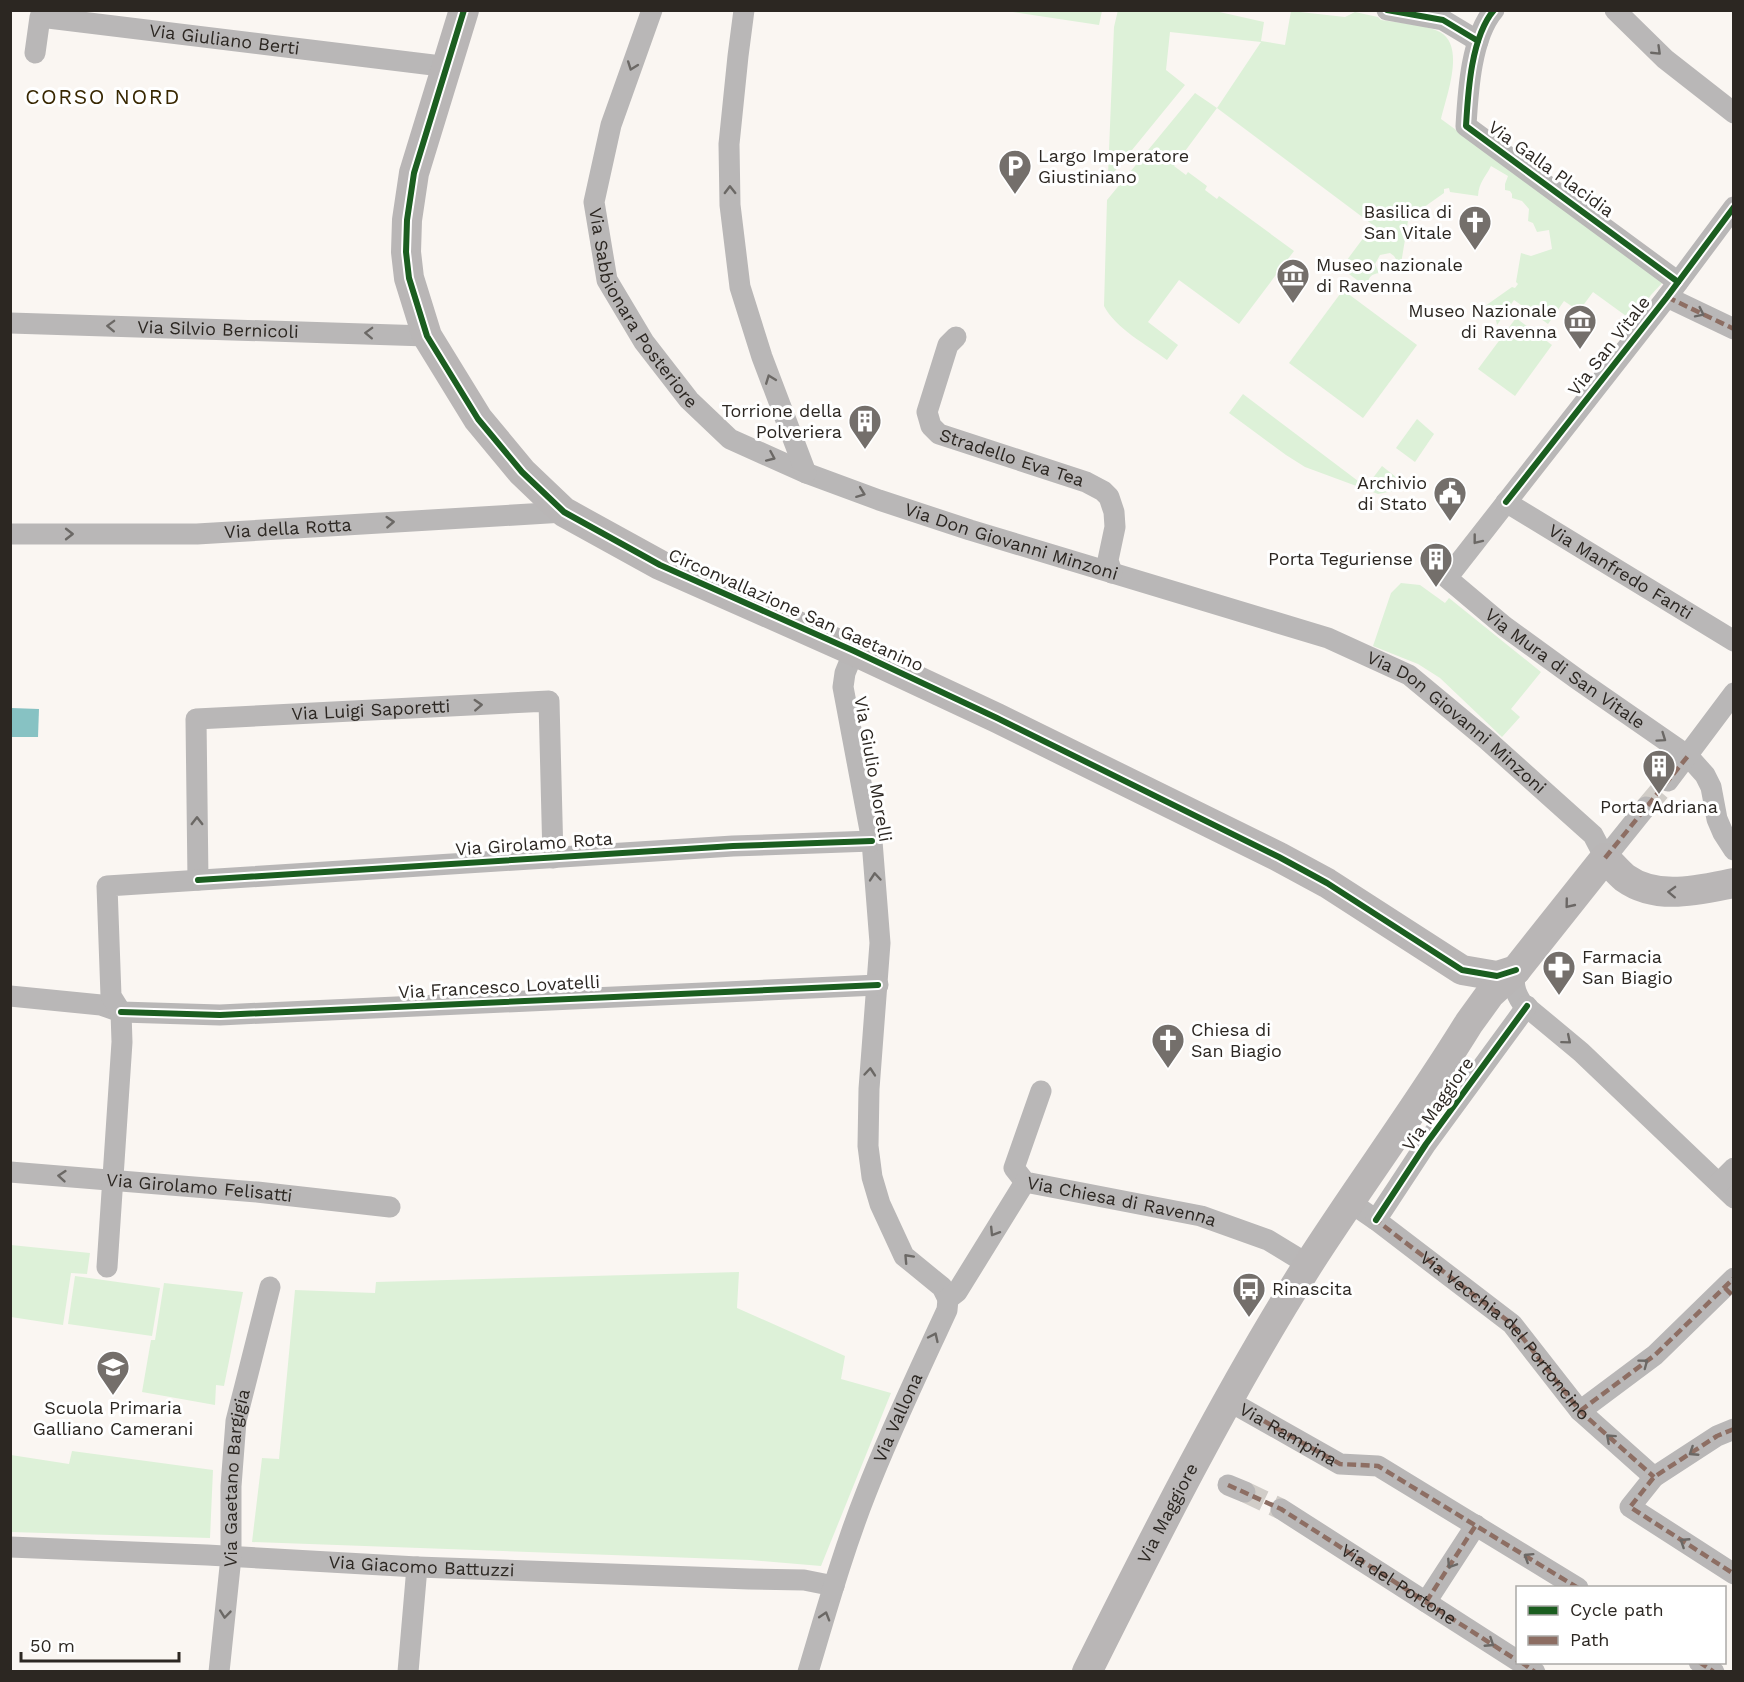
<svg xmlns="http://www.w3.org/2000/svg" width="1744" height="1682" font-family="'Work Sans',sans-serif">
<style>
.green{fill:#ddf1d8}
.water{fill:#87c2c3}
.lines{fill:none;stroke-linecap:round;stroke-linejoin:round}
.street-tunnel{stroke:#d1cdc8;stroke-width:21;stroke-dasharray:21 10;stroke-linecap:butt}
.street{stroke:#b9b7b7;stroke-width:21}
.secondary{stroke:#b9b6b6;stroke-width:30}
.quiet{stroke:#8d6e63;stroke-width:4.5;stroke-dasharray:9 4.5;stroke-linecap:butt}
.cycleway-casing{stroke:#fff;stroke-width:10}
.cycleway{stroke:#1b5e20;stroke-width:6}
.oneway{stroke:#6b6865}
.oneway2{stroke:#6b6765}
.labels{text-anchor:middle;stroke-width:6;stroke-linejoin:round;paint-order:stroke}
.street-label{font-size:18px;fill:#2c2722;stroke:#fff}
.poi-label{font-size:18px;fill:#2c2722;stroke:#fff;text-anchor:start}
.quarter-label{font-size:21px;letter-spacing:1.5px;fill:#382700;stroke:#fff}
</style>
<rect width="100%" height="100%" fill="#faf6f2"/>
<g class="green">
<path d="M1118,10L1215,11L1264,22L1261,41L1285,45L1291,11L1345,17L1355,12L1378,17L1381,20C1398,23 1424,24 1440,32C1466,46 1446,97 1441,119L1664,281L1651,295L1633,321L1593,292L1579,311L1564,301L1548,324L1514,300L1497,325C1496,315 1488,310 1478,314V311L1512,287L1515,288L1518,284L1516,282L1521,253L1531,256L1552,249L1549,230L1537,232L1533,223L1528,221L1529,209L1522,201L1512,198V194L1510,191L1505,190V184L1508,176L1491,166C1485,178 1479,182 1478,196L1450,192L1449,188L1444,189V193L1410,217H1407L1405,219L1408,221L1401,264H1399L1394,256L1390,253L1380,255L1375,264L1379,273C1370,274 1366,280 1369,289L1341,268L1373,225L1217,108L1174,166L1186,175L1188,172L1207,186L1205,190L1217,199L1219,196L1294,251L1239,324L1179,280L1148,322L1178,345L1167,360C1147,345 1115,328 1104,306L1107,200L1195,93L1217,108L1261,42L1170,32L1166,70L1185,85L1110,177L1108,175L1114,27Z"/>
<path d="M1006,11H1102L1099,25Z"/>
<path d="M1343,290L1417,345L1363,418L1289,363Z"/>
<path d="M1516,318L1552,345L1515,396L1478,369Z"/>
<path d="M1243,394L1366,487L1382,466L1401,481L1393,491L1378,494L1305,467L1286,455L1229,413Z"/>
<path d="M1417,419L1434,434L1415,462L1396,448Z"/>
<path d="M1401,583L1420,585L1445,603L1449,598L1541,672L1511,709L1520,717L1502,737L1440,678L1418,664L1373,646L1391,593Z"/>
<path d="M11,1245L90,1253L87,1274L71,1273L63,1325L11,1317Z"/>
<path d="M739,1272L737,1308L845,1356L841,1379L891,1393L821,1566L750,1560L252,1542L262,1458L279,1459L295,1290L375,1293L376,1282Z"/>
<path d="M75,1276L160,1288L152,1336L68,1324Z"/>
<path d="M164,1283L243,1292L224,1386L216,1385L215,1405L142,1392L151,1340H155Z"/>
<path d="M72,1451L213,1470L210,1538L11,1532V1455L69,1464Z"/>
</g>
<path class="water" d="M11,708L39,709L38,737H11Z"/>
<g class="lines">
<g class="street-tunnel">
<path d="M1646,807L1668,781"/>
<path d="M1245,1492L1281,1509"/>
</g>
<g class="street">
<path id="s1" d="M652,10L611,125L594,202L607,280L644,342L689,400L730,439L806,473L879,500L970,530L1328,638L1409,675L1486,739L1593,835L1605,858L1646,807"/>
<path d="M744,10L738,56L729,144L730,205L740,287L762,357L806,473"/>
<path d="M1387,10L1443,20L1478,41"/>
<path d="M1494,10C1471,37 1468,92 1466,126L1678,282"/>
<path d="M1615,10L1665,59L1734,113"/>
<path id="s2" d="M35,53L40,17L433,65L445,69"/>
<path id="s3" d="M1734,207L1667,297L1447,578L1504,626L1577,679L1688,756L1705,775L1711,787L1717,819L1723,833L1734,850"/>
<path d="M1667,297L1734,329"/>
<path id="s4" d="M10,323L427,336"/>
<path id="s5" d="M956,337L948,345L927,412L931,426L939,434L1086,482L1103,491L1109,497L1114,512L1115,527L1108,560L1112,573"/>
<path id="s6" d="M1506,502L1734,641"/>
<path id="s7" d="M10,534H197L564,512"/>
<path d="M854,651L845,673L843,687L872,841L880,943L869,1089L868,1146L872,1177L880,1204L904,1256L942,1287L948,1299"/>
<path d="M1668,781L1734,693"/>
<path id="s8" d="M198,880L196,719L549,701L553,858"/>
<path d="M1516,970C1513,983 1514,991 1522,1003L1581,1052L1734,1198"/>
<path d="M10,996L101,1005L121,1012L220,1015L878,985"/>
<path id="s9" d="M1041,1091L1014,1168L1025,1182L1201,1216L1268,1240L1309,1265"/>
<path id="s10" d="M10,1172L257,1192L390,1207"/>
<path d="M1719,1183L1734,1168"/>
<path id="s11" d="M1350,1202L1376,1220L1512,1324L1580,1411L1654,1477"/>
<path d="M1376,1220L1426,1144L1527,1006"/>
<path d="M107,1267L122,1042L121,1012L111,996L107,886L733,846L872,841"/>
<path id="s12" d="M1229,1401L1340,1464L1378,1466L1578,1588"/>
<path d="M1580,1411L1655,1355L1734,1278"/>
<path d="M1734,1429L1717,1436L1654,1477L1630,1507L1734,1574"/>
<path d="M1228,1485L1245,1492"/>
<path d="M1281,1509L1518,1661"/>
<path id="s13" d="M10,1547L207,1555L417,1567L749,1579L804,1580L834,1586"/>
<path d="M1426,1602L1476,1525"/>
<path d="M1521,1662L1535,1672"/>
<path d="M1699,1662L1714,1672"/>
<path id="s14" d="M219,1672L231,1557V1486L236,1421L270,1287"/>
<path d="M408,1672L417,1567"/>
<path id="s15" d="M808,1672C826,1612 843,1551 866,1493C890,1431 919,1371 947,1310L948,1299L957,1292L1025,1182"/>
</g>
<g class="secondary">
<path d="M464,10L414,173L407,220L406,252L409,278L427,336L478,419L522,472L564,512L660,565L854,651L997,718L1279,857L1327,883L1462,970L1497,976L1516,970"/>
<path id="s16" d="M1087,1672C1156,1534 1226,1395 1308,1265C1360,1184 1418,1106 1469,1023L1490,994L1516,970L1605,858C1612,865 1618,872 1625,878C1657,901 1698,890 1734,883"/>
</g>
<g class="quiet">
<path d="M1667,297L1734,329"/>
<path d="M1605,858L1688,756"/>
<path d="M1378,1217L1376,1220L1512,1324L1580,1411L1654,1477"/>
<path d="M1725,1288L1734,1297"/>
<path d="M1580,1411L1655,1355L1734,1278"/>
<path d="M1264,1421L1340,1464L1378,1466L1578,1588"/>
<path d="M1734,1429L1717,1436L1654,1477L1630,1507L1734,1574"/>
<path id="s17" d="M1228,1485L1281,1509L1518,1661"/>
<path d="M1426,1602L1476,1525"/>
<path d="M1521,1662L1535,1672"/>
<path d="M1699,1662L1714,1672"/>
</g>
<defs>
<g id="cycleway">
<path d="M464,10L414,173L407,220L406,252L409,278L427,336L478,419L522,472L564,512L660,565L854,651L997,718L1279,857L1327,883L1462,970L1497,976L1516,970"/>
<path d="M1387,10L1443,20L1478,41"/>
<path d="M1494,10C1471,37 1468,92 1466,126L1678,282"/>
<path d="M1506,502L1667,297L1734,207"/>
<path d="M198,880L733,846L872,841"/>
<path d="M121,1012L220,1015L878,985"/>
<path d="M1376,1220L1426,1144L1527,1006"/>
</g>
</defs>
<use href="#cycleway" class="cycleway-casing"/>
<use href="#cycleway" class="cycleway"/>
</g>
<defs><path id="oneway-chevron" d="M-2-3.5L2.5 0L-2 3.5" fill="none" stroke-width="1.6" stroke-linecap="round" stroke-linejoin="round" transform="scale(1.5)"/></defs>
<g class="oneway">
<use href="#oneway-chevron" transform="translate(1657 51) rotate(44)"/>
<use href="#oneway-chevron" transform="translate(632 66) rotate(110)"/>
<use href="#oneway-chevron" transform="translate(730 190) rotate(-91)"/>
<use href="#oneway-chevron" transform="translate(1700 313) rotate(26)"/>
<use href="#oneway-chevron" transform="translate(111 326) rotate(-178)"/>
<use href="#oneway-chevron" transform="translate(369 333) rotate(-178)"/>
<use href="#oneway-chevron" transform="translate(770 379) rotate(-111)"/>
<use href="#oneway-chevron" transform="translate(771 457) rotate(24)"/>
<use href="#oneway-chevron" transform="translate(861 493) rotate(21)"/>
<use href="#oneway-chevron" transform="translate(390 522) rotate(-4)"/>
<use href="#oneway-chevron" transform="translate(69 534)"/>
<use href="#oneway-chevron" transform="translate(1477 540) rotate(128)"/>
<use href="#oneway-chevron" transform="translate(478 705) rotate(-3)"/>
<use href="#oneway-chevron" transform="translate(1662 738) rotate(35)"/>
<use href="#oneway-chevron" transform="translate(197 821) rotate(-90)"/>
<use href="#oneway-chevron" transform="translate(875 877) rotate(-95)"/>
<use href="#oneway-chevron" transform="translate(1567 1040) rotate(40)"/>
<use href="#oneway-chevron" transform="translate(870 1072) rotate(-85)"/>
<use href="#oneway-chevron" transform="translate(62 1176) rotate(-175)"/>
<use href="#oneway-chevron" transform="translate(994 1232) rotate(122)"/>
<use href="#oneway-chevron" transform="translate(908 1258) rotate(-133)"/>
<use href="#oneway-chevron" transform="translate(934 1337) rotate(-65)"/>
<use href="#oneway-chevron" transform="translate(1644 1363) rotate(-37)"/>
<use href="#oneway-chevron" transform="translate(1610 1438) rotate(-138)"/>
<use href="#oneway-chevron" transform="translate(1693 1452) rotate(147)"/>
<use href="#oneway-chevron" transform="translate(1684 1542) rotate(-147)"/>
<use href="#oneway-chevron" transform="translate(1528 1557) rotate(-148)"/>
<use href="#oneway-chevron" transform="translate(1451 1564) rotate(123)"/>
<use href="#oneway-chevron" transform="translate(225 1614) rotate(96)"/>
<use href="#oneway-chevron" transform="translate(825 1616) rotate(-73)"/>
<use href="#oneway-chevron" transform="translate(1490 1643) rotate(33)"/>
</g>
<g class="oneway2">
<use href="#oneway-chevron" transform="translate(1672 892) rotate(-178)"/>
<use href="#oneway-chevron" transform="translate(1569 904) rotate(129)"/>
</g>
<defs>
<symbol id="parking-pin" viewBox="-11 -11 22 30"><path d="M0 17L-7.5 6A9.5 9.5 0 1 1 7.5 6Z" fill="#746f6b" stroke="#fff"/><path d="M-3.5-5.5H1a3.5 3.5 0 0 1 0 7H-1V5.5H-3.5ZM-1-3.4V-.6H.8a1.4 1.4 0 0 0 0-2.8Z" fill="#fff"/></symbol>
<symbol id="church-pin" viewBox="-11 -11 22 30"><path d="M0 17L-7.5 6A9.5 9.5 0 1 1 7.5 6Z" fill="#746f6b" stroke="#fff"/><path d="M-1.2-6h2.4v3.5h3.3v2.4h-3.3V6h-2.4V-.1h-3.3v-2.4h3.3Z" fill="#fff"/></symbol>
<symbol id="museum-pin" viewBox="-11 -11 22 30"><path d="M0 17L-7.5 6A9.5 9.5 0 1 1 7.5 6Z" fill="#746f6b" stroke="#fff"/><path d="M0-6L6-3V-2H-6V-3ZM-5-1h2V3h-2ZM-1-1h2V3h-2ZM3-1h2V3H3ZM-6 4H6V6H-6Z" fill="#fff"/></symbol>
<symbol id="building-pin" viewBox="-11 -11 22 30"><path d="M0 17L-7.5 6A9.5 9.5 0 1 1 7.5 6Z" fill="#746f6b" stroke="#fff"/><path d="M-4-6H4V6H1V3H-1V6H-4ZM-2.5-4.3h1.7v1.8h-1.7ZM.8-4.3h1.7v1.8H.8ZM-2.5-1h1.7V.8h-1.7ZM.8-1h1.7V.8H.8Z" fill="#fff"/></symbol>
<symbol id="civic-pin" viewBox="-11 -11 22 30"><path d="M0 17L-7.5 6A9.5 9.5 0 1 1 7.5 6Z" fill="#746f6b" stroke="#fff"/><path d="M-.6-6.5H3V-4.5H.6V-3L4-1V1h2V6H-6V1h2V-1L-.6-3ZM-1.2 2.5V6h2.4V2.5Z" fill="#fff"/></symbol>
<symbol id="pharmacy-pin" viewBox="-11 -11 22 30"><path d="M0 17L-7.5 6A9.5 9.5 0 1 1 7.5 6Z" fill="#746f6b" stroke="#fff"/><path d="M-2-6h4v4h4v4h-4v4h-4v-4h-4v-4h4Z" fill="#fff"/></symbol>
<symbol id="bus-pin" viewBox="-11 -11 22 30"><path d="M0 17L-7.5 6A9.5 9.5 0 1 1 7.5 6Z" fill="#746f6b" stroke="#fff"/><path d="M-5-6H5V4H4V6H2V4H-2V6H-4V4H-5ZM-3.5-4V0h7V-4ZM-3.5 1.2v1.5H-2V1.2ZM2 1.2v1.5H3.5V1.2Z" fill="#fff"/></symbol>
<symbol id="school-pin" viewBox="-11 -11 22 30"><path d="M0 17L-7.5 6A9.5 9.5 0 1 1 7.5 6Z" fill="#746f6b" stroke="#fff"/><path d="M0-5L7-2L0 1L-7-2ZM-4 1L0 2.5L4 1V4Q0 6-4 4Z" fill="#fff"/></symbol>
</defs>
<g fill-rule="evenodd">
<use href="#parking-pin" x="996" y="147" width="38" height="52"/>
<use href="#church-pin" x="1456" y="203" width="38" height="52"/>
<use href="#museum-pin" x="1274" y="256" width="38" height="52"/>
<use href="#museum-pin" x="1561" y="302" width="38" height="52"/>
<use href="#building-pin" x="846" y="402" width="38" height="52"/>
<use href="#civic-pin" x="1431" y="474" width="38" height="52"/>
<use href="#building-pin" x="1417" y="540" width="38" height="52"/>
<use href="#building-pin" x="1640" y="747" width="38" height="52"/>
<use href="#pharmacy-pin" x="1540" y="948" width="38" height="52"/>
<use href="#church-pin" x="1149" y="1021" width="38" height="52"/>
<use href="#bus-pin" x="1230" y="1270" width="38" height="52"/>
<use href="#school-pin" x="94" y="1348" width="38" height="52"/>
</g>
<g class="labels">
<g class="street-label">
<text dy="6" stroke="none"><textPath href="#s2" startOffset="222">Via Giuliano Berti</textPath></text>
<text transform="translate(1551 169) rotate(36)" y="6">Via Galla Placidia</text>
<text dy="6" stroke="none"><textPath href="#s1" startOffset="320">Via Sabbionara Posteriore</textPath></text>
<text dy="6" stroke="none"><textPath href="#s4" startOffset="208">Via Silvio Bernicoli</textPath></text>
<text transform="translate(1609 346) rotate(-52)" y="6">Via San Vitale</text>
<text dy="6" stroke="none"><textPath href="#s5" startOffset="184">Stradello Eva Tea</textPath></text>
<text dy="6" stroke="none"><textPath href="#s7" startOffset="278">Via della Rotta</textPath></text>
<text dy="6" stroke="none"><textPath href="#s1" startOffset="782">Via Don Giovanni Minzoni</textPath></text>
<text dy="6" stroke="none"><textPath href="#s6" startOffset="134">Via Manfredo Fanti</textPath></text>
<text transform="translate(796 610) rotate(24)" y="6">Circonvallazione San Gaetanino</text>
<text dy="6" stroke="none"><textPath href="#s3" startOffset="618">Via Mura di San Vitale</textPath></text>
<text dy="6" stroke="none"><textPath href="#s8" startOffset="336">Via Luigi Saporetti</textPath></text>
<text dy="6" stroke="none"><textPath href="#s1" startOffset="1268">Via Don Giovanni Minzoni</textPath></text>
<text transform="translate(873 769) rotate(80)" y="6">Via Giulio Morelli</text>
<text transform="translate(534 844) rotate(-4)" y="6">Via Girolamo Rota</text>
<text transform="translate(499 987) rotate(-3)" y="6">Via Francesco Lovatelli</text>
<text transform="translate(1438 1104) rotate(-55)" y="6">Via Maggiore</text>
<text dy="6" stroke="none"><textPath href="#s10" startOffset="190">Via Girolamo Felisatti</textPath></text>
<text dy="6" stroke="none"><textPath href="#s9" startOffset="198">Via Chiesa di Ravenna</textPath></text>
<text dy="6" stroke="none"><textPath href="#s11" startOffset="206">Via Vecchia del Portoncino</textPath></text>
<text dy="6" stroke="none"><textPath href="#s15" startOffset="270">Via Vallona</textPath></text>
<text dy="6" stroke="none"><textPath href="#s12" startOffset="68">Via Rampina</textPath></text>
<text dy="6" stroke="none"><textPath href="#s14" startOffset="195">Via Gaetano Bargigia</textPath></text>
<text dy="6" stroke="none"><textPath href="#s16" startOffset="178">Via Maggiore</textPath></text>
<text dy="6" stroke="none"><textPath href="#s13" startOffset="412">Via Giacomo Battuzzi</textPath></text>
<text dy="6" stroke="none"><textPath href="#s17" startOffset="198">Via del Portone</textPath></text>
</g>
<g class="poi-label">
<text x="1038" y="162">Largo Imperatore<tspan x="1038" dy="21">Giustiniano</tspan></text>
<text x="1452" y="218" text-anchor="end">Basilica di<tspan x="1452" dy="21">San Vitale</tspan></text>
<text x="1316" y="271">Museo nazionale<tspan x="1316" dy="21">di Ravenna</tspan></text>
<text x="1557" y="317" text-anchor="end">Museo Nazionale<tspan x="1557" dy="21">di Ravenna</tspan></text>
<text x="842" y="417" text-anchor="end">Torrione della<tspan x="842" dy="21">Polveriera</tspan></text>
<text x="1427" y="489" text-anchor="end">Archivio<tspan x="1427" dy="21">di Stato</tspan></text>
<text x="1413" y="565" text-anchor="end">Porta Teguriense</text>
<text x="1659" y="813" text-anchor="middle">Porta Adriana</text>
<text x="1582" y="963">Farmacia<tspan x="1582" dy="21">San Biagio</tspan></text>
<text x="1191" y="1036">Chiesa di<tspan x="1191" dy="21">San Biagio</tspan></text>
<text x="1272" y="1295">Rinascita</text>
<text x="113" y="1414" text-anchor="middle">Scuola Primaria<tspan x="113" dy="21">Galliano Camerani</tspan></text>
</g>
<g class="quarter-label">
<text x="103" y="104">CORSO NORD</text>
</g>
</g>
<rect width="1744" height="1682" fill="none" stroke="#2c2722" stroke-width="24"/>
<rect x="1516" y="1586" width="210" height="78" fill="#ffffff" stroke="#aba9a7" stroke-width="1.5"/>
<rect x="1528" y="1606" width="30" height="9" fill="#1b5e20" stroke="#aba9a7" stroke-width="1.5"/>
<text x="1570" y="1616" font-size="18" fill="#2c2722">Cycle path</text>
<rect x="1528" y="1636" width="30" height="9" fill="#8d6e63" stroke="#aba9a7" stroke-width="1.5"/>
<text x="1570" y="1646" font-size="18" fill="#2c2722">Path</text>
<path d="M21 1652v9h158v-9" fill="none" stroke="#2c2722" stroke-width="3"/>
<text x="30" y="1652" font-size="18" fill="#2c2722" stroke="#ffffff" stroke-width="4.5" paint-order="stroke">50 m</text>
</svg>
